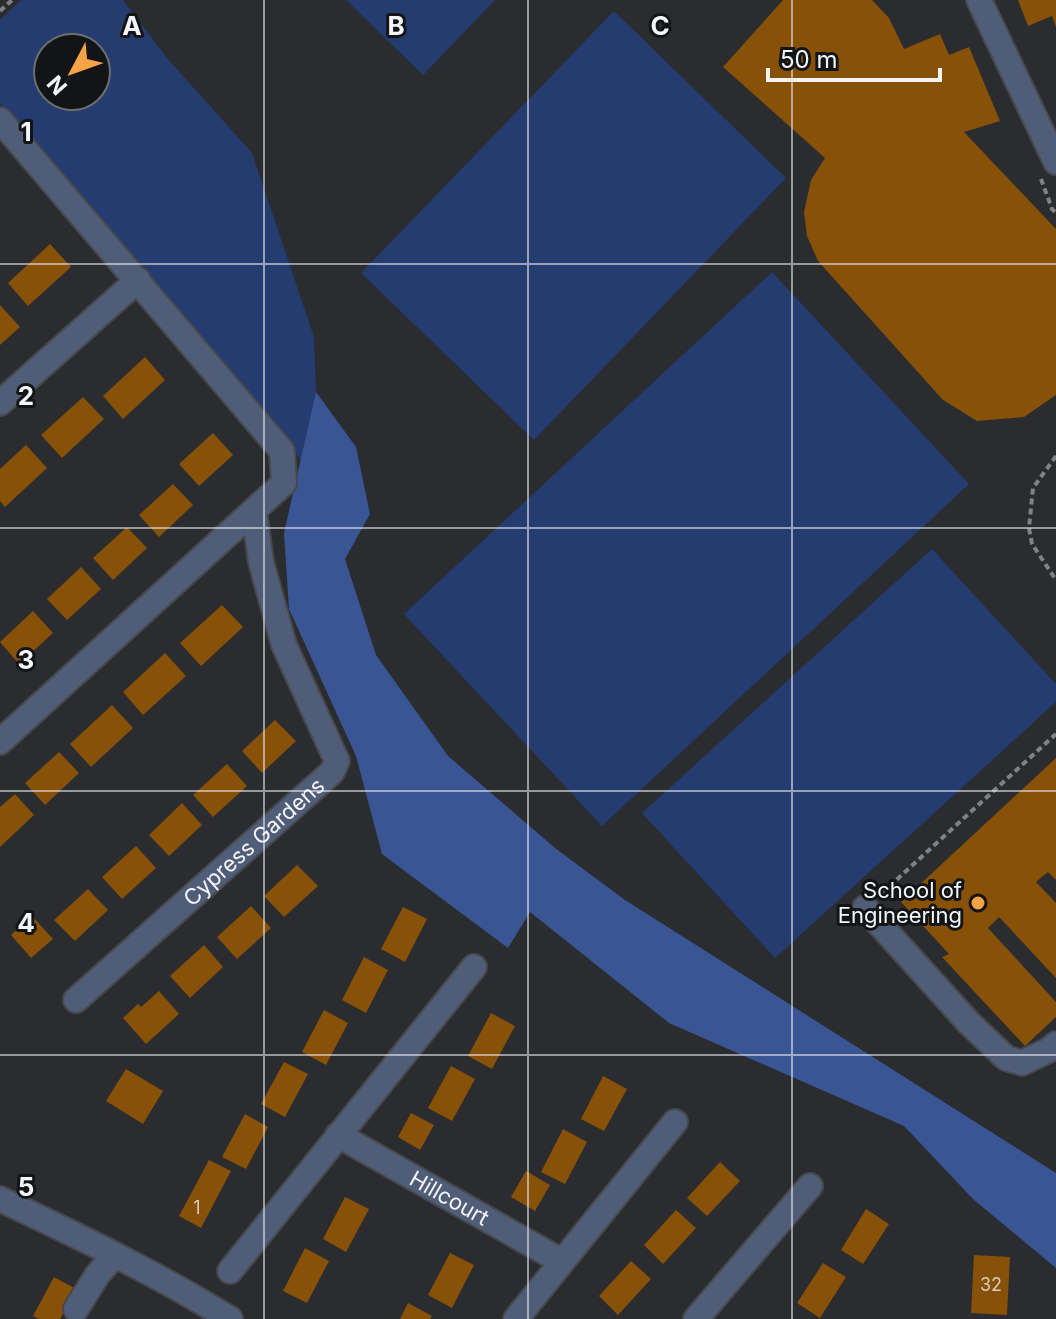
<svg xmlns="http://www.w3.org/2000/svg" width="1056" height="1319" font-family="Inter,sans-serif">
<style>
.green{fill:#253c70;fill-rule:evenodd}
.forest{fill:#3a5593}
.building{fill:#875107}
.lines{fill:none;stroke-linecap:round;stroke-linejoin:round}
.minor-casing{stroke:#46484b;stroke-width:28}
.path{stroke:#808284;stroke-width:4;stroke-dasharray:6 4;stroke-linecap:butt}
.minor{stroke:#4f5d78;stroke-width:24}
.grid{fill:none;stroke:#f4f5f7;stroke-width:2;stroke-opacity:0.55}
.poi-dot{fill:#f6a246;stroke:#131415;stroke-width:3}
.labels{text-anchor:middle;stroke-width:6;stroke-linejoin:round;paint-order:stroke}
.number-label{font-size:18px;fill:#d9ccbb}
.street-label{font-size:22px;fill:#f4f5f7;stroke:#131415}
.poi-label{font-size:22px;fill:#f4f5f7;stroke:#131415;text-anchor:end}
.grid-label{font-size:26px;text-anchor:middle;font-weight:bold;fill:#f4f5f7;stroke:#131415;stroke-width:6;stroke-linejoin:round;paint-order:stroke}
</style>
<rect width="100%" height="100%" fill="#2a2c2f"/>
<g class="green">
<path d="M21,0H123L167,58L252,153L314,337L316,392L301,460L139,263L0,103V20ZM48,48H96V96H48Z"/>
<path d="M346,0H495L423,75Z"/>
<path d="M614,11L786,178L534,440L361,273Z"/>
<path d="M772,272L969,484L602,826L404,614Z"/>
<path d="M932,549L1056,684V702L775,958L642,813Z"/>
</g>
<path class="forest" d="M316,392L356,447L370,514L345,559L376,655L448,756L555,848L625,900L1056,1173V1268L973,1199L904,1126L669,1023L530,912L508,948L382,854L356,756L289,609L284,533Z"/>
<g class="building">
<path d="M783,0H872L889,18L904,49L940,34L949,55L969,47L1000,121L964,132L1056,229V395L1024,417L977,421L943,400L818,261L807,236L804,212L811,180L825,158L723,67Z"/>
<path d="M1018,0H1056V27L1052,16L1028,26Z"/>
<path d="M50,244L71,267L28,306L8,283Z"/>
<path d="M0,305L20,327L0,345Z"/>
<path d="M145,357L165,380L123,419L103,396Z"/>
<path d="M83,397L104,419L62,458L41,435Z"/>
<path d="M213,433L233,455L199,486L179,464Z"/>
<path d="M26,445L47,468L5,507L0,501V469Z"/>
<path d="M173,484L193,505L159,537L139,515Z"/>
<path d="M127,527L147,548L113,580L93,558Z"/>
<path d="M81,567L101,589L67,620L47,599Z"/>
<path d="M222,605L243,627L201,666L180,643Z"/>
<path d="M33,611L53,633L19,664L0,642Z"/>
<path d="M165,653L186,676L143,715L123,692Z"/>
<path d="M112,705L133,728L91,767L70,744Z"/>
<path d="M275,720L296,741L262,773L242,751Z"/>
<path d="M59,752L79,773L45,805L25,783Z"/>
<path d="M1056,758V880L1048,872L1036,882L1056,903V978L999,917L988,928L1056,1002V1017L1025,1046L942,957L949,954L901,902Z"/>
<path d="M227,764L247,786L213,817L193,795Z"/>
<path d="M15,794L34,815L0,847V807Z"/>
<path d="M182,803L202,825L169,856L149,835Z"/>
<path d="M136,846L156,868L122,899L102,877Z"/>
<path d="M297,865L318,886L284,917L264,896Z"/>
<path d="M88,889L108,910L75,941L54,920Z"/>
<path d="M251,906L271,928L237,959L217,937Z"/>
<path d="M403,907L427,919L405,962L381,949Z"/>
<path d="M32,916L53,939L31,958L11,935Z"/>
<path d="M204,945L223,967L190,998L170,976Z"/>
<path d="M364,957L388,970L366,1013L342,1000Z"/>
<path d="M159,991L179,1014L146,1044L123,1018L138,1004L141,1007Z"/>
<path d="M324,1010L348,1023L326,1065L302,1052Z"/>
<path d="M491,1013L515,1026L492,1069L468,1056Z"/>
<path d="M284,1062L308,1074L285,1117L261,1104Z"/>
<path d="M451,1066L475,1079L452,1121L428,1108Z"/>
<path d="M126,1069L163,1091L143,1124L106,1101Z"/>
<path d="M603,1076L627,1089L604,1131L581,1119Z"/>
<path d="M411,1113L434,1125L420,1150L398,1137Z"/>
<path d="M245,1114L268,1127L246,1169L222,1157Z"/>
<path d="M563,1129L587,1142L565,1184L541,1172Z"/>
<path d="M209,1160L231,1171L201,1228L179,1216Z"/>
<path d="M720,1162L740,1181L707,1216L687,1198Z"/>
<path d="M526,1171L550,1185L535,1211L511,1197Z"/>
<path d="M345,1197L369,1209L346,1252L323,1239Z"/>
<path d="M866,1209L889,1224L863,1264L841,1250Z"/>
<path d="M676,1210L696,1228L663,1264L644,1245Z"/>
<path d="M305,1248L329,1261L307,1303L283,1291Z"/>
<path d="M450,1253L474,1265L452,1308L428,1295Z"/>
<path d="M974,1255L1010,1257L1007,1315L971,1313Z"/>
<path d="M631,1261L651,1279L618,1315L599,1296Z"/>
<path d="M823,1263L846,1277L820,1318L797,1303Z"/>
<path d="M54,1277L76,1289L60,1319H39L33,1316Z"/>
<path d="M408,1303L432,1316L430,1319H400Z"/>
</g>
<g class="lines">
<defs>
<g id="minor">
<path d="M979,0L1056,162"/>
<path d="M0,120L282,451L284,483L0,742"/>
<path d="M0,403L138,280"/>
<path d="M865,908L969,1023L1006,1058L1022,1063L1049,1050L1056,1044"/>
<path id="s1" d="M76,1000L332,772L337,761L284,645L261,562L254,511"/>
<path id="s2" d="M338,1135L561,1261"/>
<path d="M0,1199C78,1236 156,1273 230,1319"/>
<path d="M230,1271L474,967"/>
<path d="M76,1309L98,1274L115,1255"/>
<path d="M516,1319L675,1122"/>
<path d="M696,1319L810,1186"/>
</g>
</defs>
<use href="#minor" class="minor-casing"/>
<g class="path">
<path d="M0,11L12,0"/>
<path d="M1041,179L1052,209L1056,213"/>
<path d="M1056,456L1033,488L1029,528L1032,544L1056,580"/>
<path d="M882,893L1056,734"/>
</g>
<use href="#minor" class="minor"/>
</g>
<path class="grid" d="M264,0V1319M528,0V1319M792,0V1319M0,264H1056M0,528H1056M0,791H1056M0,1055H1056"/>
<circle class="poi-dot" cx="978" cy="903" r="8"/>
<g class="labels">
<g class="number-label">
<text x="197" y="1214">1</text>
<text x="991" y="1291">32</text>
</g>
<g class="street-label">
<text dy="8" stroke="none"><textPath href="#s1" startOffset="238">Cypress Gardens</textPath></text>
<text dy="8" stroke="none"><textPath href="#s2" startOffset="128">Hillcourt</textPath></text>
</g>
<g class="poi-label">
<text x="962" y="898">School of<tspan x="962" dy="25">Engineering</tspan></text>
</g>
</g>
<g class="grid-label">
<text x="132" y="35">A</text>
<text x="396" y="35">B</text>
<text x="660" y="35">C</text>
<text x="26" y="141">1</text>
<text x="26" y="405">2</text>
<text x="26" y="669">3</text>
<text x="26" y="932">4</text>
<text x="26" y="1196">5</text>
</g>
<g transform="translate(72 72) rotate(229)"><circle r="38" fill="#131415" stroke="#6d6e6f" stroke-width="2"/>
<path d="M0-6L14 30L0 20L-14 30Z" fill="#f6a246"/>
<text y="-12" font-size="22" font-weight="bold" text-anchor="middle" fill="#f4f5f7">N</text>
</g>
<path d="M768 68v12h172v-12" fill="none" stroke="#f4f5f7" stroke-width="4"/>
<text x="780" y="68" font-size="24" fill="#f4f5f7" stroke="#131415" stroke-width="6" paint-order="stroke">50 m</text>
</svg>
